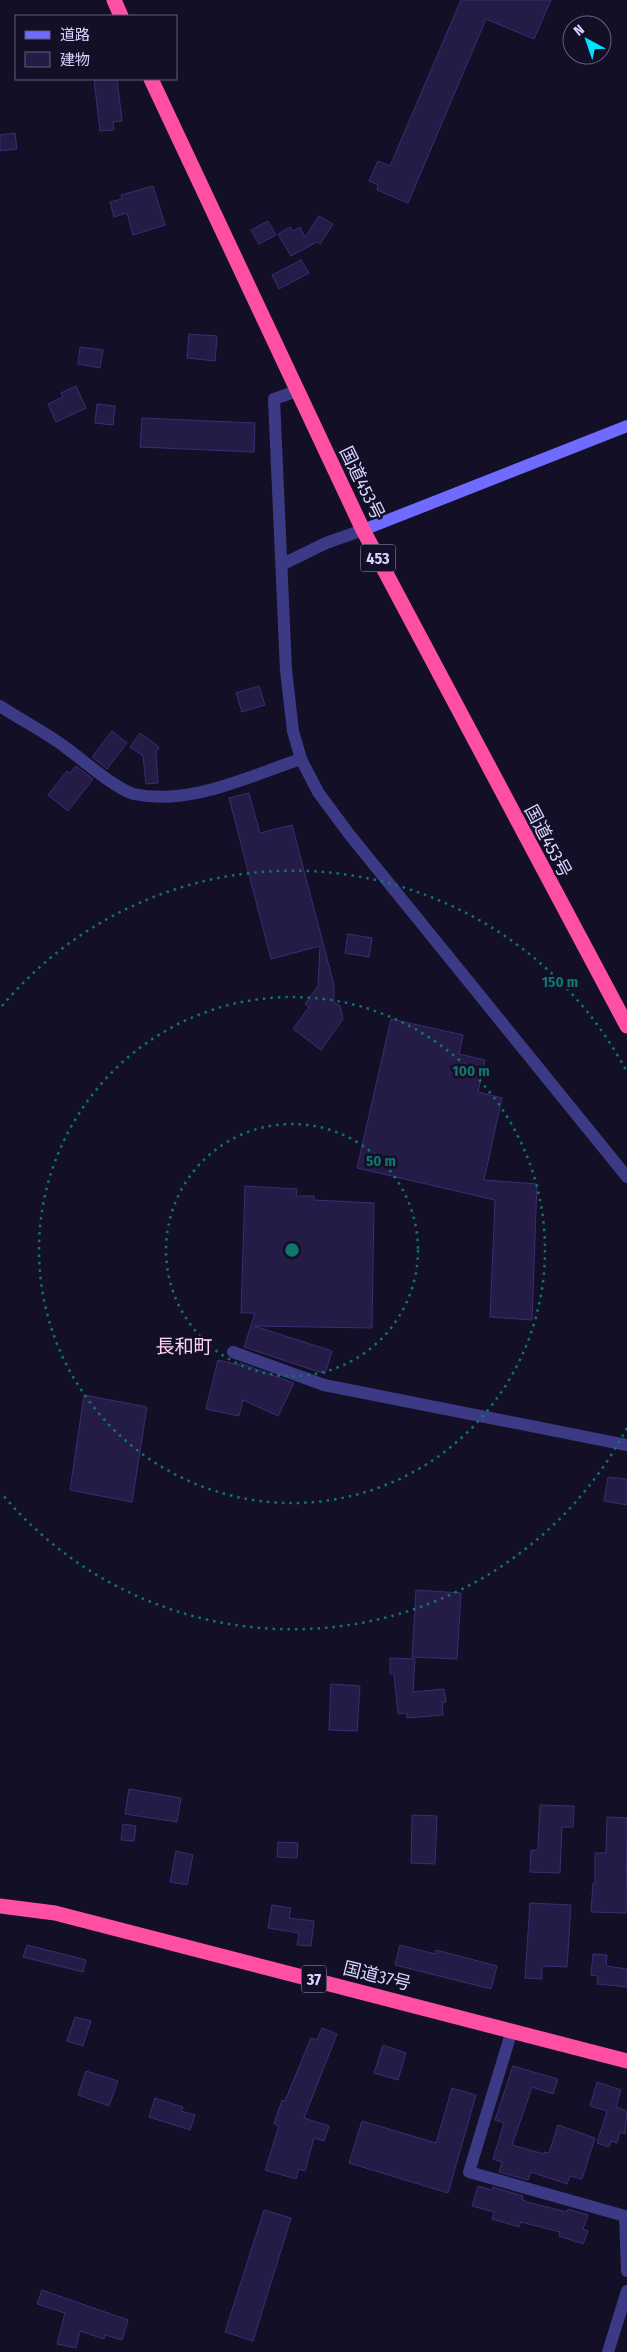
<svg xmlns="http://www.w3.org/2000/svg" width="627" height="2352" font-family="'Fira Sans Condensed','Noto Sans JP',sans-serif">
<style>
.building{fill:#241b47;stroke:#3b2d73}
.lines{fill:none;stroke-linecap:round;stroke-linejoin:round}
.street{stroke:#3d3a85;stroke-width:12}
.secondary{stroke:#6f6bff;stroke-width:12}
.highway{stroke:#ff4fa3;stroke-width:15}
.ring{fill:none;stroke:#0f766e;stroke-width:2.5;stroke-dasharray:2.5 5}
.labels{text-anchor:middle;stroke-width:5;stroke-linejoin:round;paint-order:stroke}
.shield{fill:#130f26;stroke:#9e99be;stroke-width:1}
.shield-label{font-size:16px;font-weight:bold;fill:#d9d4ff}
.street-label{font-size:18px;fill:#d9d4ff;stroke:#130f26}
.neighbourhood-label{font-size:19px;fill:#ffd6f0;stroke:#130f26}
.centre{fill:#0f766e;stroke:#130f26;stroke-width:2.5}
.ring-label{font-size:15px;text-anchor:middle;font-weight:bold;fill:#0f766e;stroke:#130f26;stroke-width:5;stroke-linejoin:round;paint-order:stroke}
</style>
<rect width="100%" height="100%" fill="#130f26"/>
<g class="building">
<path d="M461,0H551L534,39L486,19L408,203L377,190L378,185L369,181L378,161L390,166Z"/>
<path d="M94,79H117L122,121L113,122L114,130L100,131Z"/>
<path d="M15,133L17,149L0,151V135Z"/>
<path d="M153,186L165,225L133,235L127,213L114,217L110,202L122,199L121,195Z"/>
<path d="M319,216L333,224L320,244L317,242L291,256L278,234L290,227L293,231L300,227L305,237Z"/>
<path d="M268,221L276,235L259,244L251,230Z"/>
<path d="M301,260L309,273L279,289L272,275Z"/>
<path d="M189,334L217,336L215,361L187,358Z"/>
<path d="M80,347L103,350L100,368L78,364Z"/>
<path d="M76,386L86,408L56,422L48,404L63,397L61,393Z"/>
<path d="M97,404L115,406L113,425L95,423Z"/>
<path d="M142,418L255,423L254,452L140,447Z"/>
<path d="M259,686L265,705L242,712L236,693Z"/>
<path d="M112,731L127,743L107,769L92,757Z"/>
<path d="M140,733L159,747L156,752L158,783L146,784L143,756L130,747Z"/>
<path d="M76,766L93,779L68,811L48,795L67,771L70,773Z"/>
<path d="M249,793L260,833L292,825L334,985V1002L340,1006L343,1019L321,1050L293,1029L309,1007L305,1004L318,986L320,946L271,959L229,798Z"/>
<path d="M348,934L372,938L369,957L345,953Z"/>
<path d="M391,1019L463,1035L459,1054L485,1060L478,1092L502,1098L484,1180L537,1184L532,1320L490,1317L495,1200L357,1168Z"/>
<path d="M245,1186L297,1189L296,1196H314V1200L374,1203L372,1328L254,1326L332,1351L325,1374L244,1347L255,1313H241Z"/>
<path d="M218,1360L239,1365L240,1363L294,1383L278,1416L243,1400L239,1416L206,1409Z"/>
<path d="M84,1395L147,1407L132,1502L70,1490Z"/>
<path d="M608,1477L627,1479V1505L604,1501Z"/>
<path d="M416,1590L461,1593L457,1659L412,1657Z"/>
<path d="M390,1658L415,1659L413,1692L444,1689L446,1702L442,1703L443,1715L407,1718V1713L398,1714L394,1674H390Z"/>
<path d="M331,1684L360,1686L357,1731L329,1730Z"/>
<path d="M129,1789L181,1798L177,1822L125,1814Z"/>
<path d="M540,1805L574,1806L573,1827H562L560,1873L530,1872L531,1850H538Z"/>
<path d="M412,1815L437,1816L435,1864L411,1863Z"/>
<path d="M607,1817L627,1818L626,1913L591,1912L593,1883H595V1853H606Z"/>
<path d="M123,1824L136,1826L134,1841L121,1840Z"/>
<path d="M278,1842L298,1843L297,1858L277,1857Z"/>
<path d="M176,1851L193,1855L187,1885L170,1882Z"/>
<path d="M530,1903L571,1905L567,1967L542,1966V1979L525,1978Z"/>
<path d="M272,1905L291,1908L289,1918L314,1921L311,1946L297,1945L299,1933L268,1928Z"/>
<path d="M27,1945L86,1960L83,1972L23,1957Z"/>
<path d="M400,1945L435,1954L436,1950L497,1966L491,1989L395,1965Z"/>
<path d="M593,1954L607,1955L606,1966L627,1969V1987L597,1984L598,1976L591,1975Z"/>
<path d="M75,2017L91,2021L83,2046L67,2041Z"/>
<path d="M322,2028L337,2034L304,2118L329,2126L324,2141L314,2138L305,2171L299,2169L296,2179L265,2170L279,2126L274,2124L282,2100L285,2101L311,2038L317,2040Z"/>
<path d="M383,2045L406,2053L398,2080L374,2073Z"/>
<path d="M513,2066L558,2079L553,2094L532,2087L512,2145L544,2154V2152L549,2153L558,2125L595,2138L582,2179L570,2176L567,2184L531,2172L528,2180L499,2172L502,2162L493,2159L504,2123L495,2120Z"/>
<path d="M86,2071L118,2081L109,2106L78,2095Z"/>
<path d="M597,2082L621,2090L616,2107L627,2111L625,2134L620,2132L617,2143L611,2141L609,2147L597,2143L607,2111L590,2106Z"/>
<path d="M452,2088L476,2095L448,2193L349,2163L362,2121L436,2143Z"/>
<path d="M155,2098L183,2107L181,2111L195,2115L190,2130L149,2117Z"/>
<path d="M478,2186L492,2190L493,2187L523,2196L522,2199L527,2202L567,2212L568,2209L588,2215L583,2229L588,2231L583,2244L559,2236L560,2232L521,2222L519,2227L492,2219L494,2212L472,2206Z"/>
<path d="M264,2210L291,2218L253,2341L225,2332Z"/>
<path d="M42,2290L128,2320L122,2340L105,2335L104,2339L80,2331L76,2348L57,2344L65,2313L37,2304Z"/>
</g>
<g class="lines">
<g class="street">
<path d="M297,391L274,399L286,670L293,731L301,759L318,792L349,834L627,1177"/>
<path d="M283,564L326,543L363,530"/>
<path d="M0,706C21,720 45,732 65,747C82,759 115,789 134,794C191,806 249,776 301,759"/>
<path d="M233,1352L324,1385L627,1445"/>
<path d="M512,2030L469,2172L625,2216L627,2271"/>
<path d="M608,2352L627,2291"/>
</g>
<path class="secondary" d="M363,530L627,426"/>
<g class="highway">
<path d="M114,0L121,16"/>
<path d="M151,79L363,530L627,1026"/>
<path d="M0,1906L55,1913L627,2061"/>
</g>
</g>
<g class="ring">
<circle cx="292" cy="1250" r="126"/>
<circle cx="292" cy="1250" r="253"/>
<path d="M627 1428A379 379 0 0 1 2 1494M2 1006A379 379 0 0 1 627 1072"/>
</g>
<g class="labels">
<g class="shield">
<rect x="360.5" y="544.5" width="35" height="27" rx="4"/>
<rect x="301.5" y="1965.5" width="25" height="27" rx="4"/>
</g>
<g class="shield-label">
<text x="378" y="564">453</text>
<text x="314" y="1985">37</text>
</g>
<g class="street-label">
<text transform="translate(362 483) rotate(64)" y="6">国道453号</text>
<text transform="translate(548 841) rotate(62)" y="6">国道453号</text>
<text transform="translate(377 1976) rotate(14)" y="6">国道37号</text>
</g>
<g class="neighbourhood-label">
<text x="184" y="1353">長和町</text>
</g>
</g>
<circle cx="292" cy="1250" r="8" class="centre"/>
<g class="ring-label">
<text x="560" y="987">150 m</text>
<text x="471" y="1076">100 m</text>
<text x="381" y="1166">50 m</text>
</g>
<rect x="15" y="15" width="162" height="65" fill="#130f26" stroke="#625e7d"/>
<rect x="25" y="31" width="25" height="8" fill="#6f6bff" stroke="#625e7d"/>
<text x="60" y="40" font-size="15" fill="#d9d4ff">道路</text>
<rect x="25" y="52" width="25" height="15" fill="#241b47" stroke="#625e7d"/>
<text x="60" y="65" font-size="15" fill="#d9d4ff">建物</text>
<g transform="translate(587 40) rotate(320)"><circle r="24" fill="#130f26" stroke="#625e7d"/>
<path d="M0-4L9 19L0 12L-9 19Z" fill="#00e5ff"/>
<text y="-8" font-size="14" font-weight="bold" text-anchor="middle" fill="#d9d4ff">N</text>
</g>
</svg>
